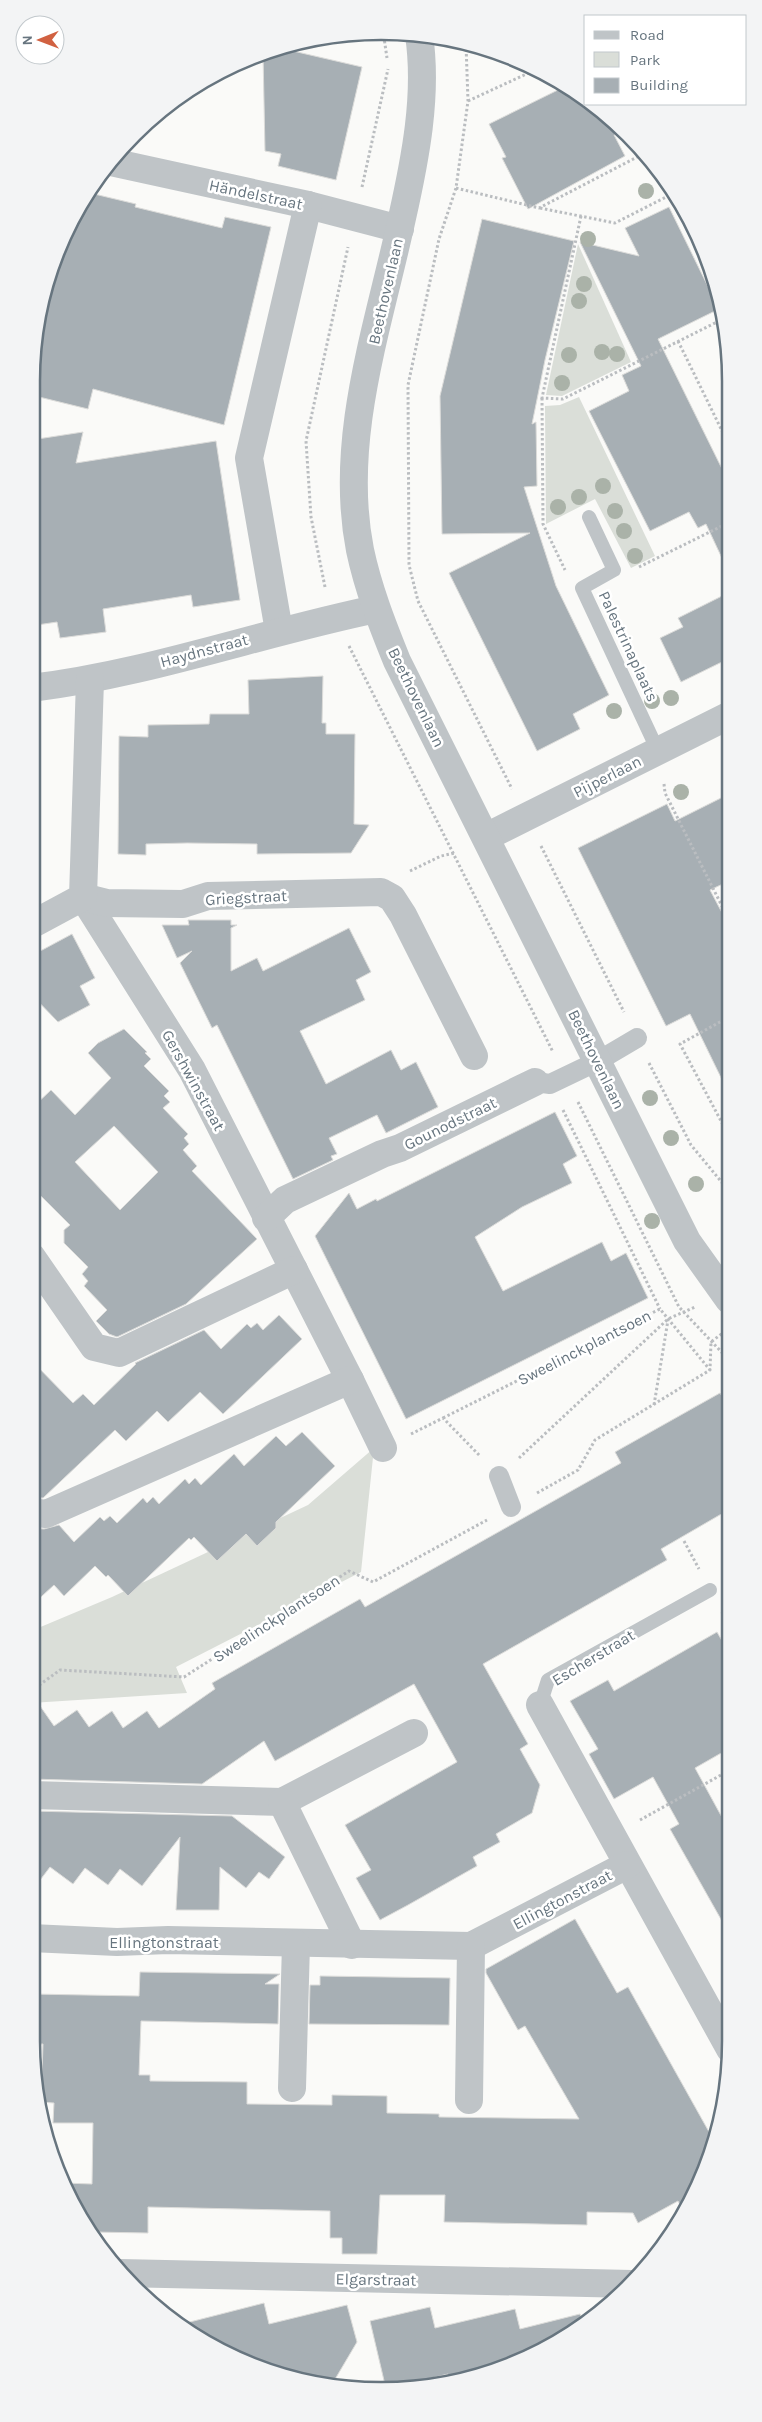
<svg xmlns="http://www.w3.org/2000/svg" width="762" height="2422" font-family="Karla,sans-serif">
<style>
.green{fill:#daded8}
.building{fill:#a7afb4;stroke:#dcdcda;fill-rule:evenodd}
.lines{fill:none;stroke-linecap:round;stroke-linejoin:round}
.path{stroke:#babdc0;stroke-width:3;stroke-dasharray:2.5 2.5;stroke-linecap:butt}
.service{stroke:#bfc4c7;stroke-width:14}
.pedestrian{stroke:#bfc4c7;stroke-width:20}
.minor{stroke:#bfc4c7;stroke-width:28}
.tertiary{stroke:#bfc4c7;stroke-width:28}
.tree{fill:#aab2a8}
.labels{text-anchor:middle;stroke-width:5;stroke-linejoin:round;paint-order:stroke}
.street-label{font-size:16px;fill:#67757f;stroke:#fff}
.rim{fill:none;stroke:#67757f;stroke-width:2.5}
</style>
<rect width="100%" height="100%" fill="#fafaf8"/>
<g class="green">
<path d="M578,244L631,362L562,396L546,395Z"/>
<path d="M579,397L655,556L631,568L595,499L546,524L545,406L560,405Z"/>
<path d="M374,1448L361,1572L176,1667L187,1693L31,1703V1631L112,1597L308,1505Z"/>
</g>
<g class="building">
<path d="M280,48L362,67L336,180L278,166L281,154L265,151L263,53Z"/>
<path d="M566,86L586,101V104H589L624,130L614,135L625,156L528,209L502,158L506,157L489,124Z"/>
<path d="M90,193L136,204L135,207L222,228L225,217L271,227L224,425L93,389L88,409L31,395L37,327H39L53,263L58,247L78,209L86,211Z"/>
<path d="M669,207L719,309L658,339L728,481V571L706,524L698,528L689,512L650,531L589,411L629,391L622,375L641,366L580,242L639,256L625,228Z"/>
<path d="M482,219L574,241L545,360L532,424L536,422L537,486L524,487L556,586L609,695L573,714L580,729L537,751L449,573L530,533L442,534L440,396Z"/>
<path d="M83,432L76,463L216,441L240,600L193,607L191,595L103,609L106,632L60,638L57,622L37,625L31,586V440Z"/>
<path d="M728,593V659L681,682L660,638L683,627L678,618Z"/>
<path d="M323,676L322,723H326V734H355L354,824L369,825L351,853L257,854V844L187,843L146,844V855L118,854L119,736L148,737V725L209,724L210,714H249L248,680Z"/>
<path d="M729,794V881L710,890L729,926V1094L690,1014L666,1026L578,848L667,804L675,821Z"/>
<path d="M188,920H231V925H237L231,928V971L257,958L263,971L349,928L371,972L356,980L365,1000L300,1031L326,1084L391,1050L401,1070L416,1062L438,1107L386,1133L377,1115L329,1138L337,1154L331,1156L333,1160L293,1179L217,1025L212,1028L180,963L192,951L177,958L162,925H189Z"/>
<path d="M72,934L95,978L80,986L90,1005L58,1022L31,994V956Z"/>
<path d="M124,1029L147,1052L145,1053L151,1059L144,1066L169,1091L164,1096L170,1102L163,1108L188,1134L184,1138L189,1144L183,1150L197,1166L192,1171L257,1239L186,1304L117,1337L109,1334L96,1321L107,1310L84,1286L88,1281L82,1274L88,1267L64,1243V1230L70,1225L31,1186V1109L51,1090L75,1115L111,1078L88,1053L98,1043ZM114,1126L158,1172L120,1210L75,1162Z"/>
<path d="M555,1112L577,1156L563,1164L572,1183L522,1207L475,1237L503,1291L602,1242L611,1261L626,1253L648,1298L406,1419L315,1236L349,1193L357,1209L376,1199L377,1201Z"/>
<path d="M279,1315L302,1339L223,1414L200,1392L168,1422L157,1411L126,1441L115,1430L43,1498L31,1497V1360L73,1403L83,1394L94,1405L136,1364L135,1363L204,1330L221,1349L247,1324L251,1328L257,1323L263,1330Z"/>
<path d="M720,1393L730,1410V1509L661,1549L667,1560L483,1664L528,1744L520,1749L540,1785L532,1813L496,1834L500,1842L473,1857L477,1866L408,1905L380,1920L356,1878L371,1870L345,1825L457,1762L414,1684L275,1761L264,1741L202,1784L31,1779V1693L54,1726L77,1710L89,1727L112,1711L123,1728L147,1711L159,1728L215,1689L212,1683L360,1599L365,1607L621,1463L615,1452Z"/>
<path d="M302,1432L335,1466L276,1522V1528L257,1546L246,1534L217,1561L194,1537L191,1540L189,1538L128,1596L108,1575L106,1577L95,1566L64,1596L54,1585L31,1606V1528L44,1529L59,1525L74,1542L100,1517L104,1521L110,1516L117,1523L143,1498L147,1503L153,1497L159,1504L185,1479L189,1484L195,1478L201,1485L234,1454L244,1466L276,1436L286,1446Z"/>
<path d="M717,1632L730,1655V1748L695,1768L730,1832L731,1937L670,1829L679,1824L653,1777L614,1799L589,1754L598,1749L570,1701L608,1680L614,1691Z"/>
<path d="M31,1811L232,1816L285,1857L269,1879L259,1872L246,1888L220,1867L219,1910H176L180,1837L142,1886L120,1869L108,1885L85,1868L73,1884L50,1867L31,1892Z"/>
<path d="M575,1919L617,1993L628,1987L713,2139L704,2175L684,2212L678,2201L638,2223L633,2213L587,2212V2225L444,2222L445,2195H380L377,2254H342V2238H330V2211L148,2207V2233L94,2232L63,2183L92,2184L93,2123H53L54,2103L41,2102L43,2044H32L31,1994L139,1996L140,1972L280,1974L265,1984H279L278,2024L141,2021L139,2075H150V2081L247,2082V2104L332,2105V2095L387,2096V2113L439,2114V2117L579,2119L525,2026L518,2030L486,1973V1969Z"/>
<path d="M320,1976L450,1978L449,2025L309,2024L310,1985H320Z"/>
<path d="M264,2303L269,2324L347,2305L357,2342L331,2386L226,2355L178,2325Z"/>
<path d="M430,2307L435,2328L515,2309L520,2329L580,2314L584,2325L576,2332L471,2379L449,2382L448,2374L386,2389L370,2321Z"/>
</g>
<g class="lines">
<g class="path">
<path d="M383,31L387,58"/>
<path d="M466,44L468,101L456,188L439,239L408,385L409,565L418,601L512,789"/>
<path d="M468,101L535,70"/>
<path d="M362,187L388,69"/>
<path d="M456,188L539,208L643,154"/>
<path d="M540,208L615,223L672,194"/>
<path d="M581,216L542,398L563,399L723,319"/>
<path d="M678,341L728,443"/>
<path d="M542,398L543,524L565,570"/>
<path d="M639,567L728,523"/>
<path d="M325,587L311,517L306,441L348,247"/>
<path d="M31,615L37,654"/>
<path d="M349,646L553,1052"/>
<path d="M664,784L665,793L729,920"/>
<path d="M541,846L624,1012"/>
<path d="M410,871L441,856L455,853"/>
<path d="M729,1017L680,1044L729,1136"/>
<path d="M649,1063L691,1145L729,1191"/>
<path d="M578,1102L679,1307L730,1361"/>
<path d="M563,1110L660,1309"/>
<path d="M654,1405L668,1320"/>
<path d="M443,1418L660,1309L710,1370"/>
<path d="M411,1434L443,1418L480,1456"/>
<path d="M519,1458L668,1319L695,1307"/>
<path d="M537,1493L578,1470L595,1440L710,1370L711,1342L724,1332"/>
<path d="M684,1541L699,1569"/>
<path d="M722,1612L730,1628"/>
<path d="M31,1691L60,1670L184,1677L349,1571L373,1582L487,1520"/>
<path d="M640,1820L730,1770"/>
</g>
<g class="service">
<path d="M589,517L614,570L582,588L658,751"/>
<path d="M540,1705L548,1680L710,1590"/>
</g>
<g class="pedestrian">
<path d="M535,1082L550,1084L598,1061L637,1038"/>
<path d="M499,1476L511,1507"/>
</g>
<g class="minor">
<path d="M111,162L308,205L400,229"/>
<path d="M279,631L249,458L308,205"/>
<path d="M31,688C148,674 260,633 376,609"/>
<path d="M486,837L728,716"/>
<path d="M83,897L192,1070L350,1380L383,1448"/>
<path d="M83,897L107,903L183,904L208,896L381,892L392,898L403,915L474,1056"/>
<path d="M31,925L83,897L90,680"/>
<path d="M266,1218L285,1200L382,1154L400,1148L535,1082"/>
<path d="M31,1256L94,1347L119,1353L294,1270"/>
<path d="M31,1512L46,1514L350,1380"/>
<path d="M540,1705L730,2049"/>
<path d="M31,1795L282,1802L414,1733"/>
<path d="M282,1802L352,1945"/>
<path d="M31,1938L117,1942L168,1940L471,1946L627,1865"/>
<path d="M292,2088L296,1944"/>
<path d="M469,2100L471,1946"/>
<path d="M120,2273L632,2284"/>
</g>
<path class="tertiary" d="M419,35C428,95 415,160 402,218C379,325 338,439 360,550C368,588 382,624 397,661L687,1241L729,1300"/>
</g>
<g class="tree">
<circle cx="646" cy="191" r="8"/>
<circle cx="588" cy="239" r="8"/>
<circle cx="584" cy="284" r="8"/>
<circle cx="579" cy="301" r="8"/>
<circle cx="602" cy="352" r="8"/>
<circle cx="617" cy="354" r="8"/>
<circle cx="569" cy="355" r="8"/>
<circle cx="562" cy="383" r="8"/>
<circle cx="603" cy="486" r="8"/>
<circle cx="579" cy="497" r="8"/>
<circle cx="558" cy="507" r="8"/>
<circle cx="615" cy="511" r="8"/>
<circle cx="624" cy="531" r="8"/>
<circle cx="635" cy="556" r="8"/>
<circle cx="671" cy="698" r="8"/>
<circle cx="652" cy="701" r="8"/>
<circle cx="614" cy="711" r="8"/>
<circle cx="681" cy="792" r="8"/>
<circle cx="650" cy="1098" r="8"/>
<circle cx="671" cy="1138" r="8"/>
<circle cx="696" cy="1184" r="8"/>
<circle cx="652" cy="1221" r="8"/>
</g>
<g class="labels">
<g class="street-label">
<text transform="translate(256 194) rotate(12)" y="6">Händelstraat</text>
<text transform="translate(385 291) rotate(-77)" y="6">Beethovenlaan</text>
<text transform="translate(629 646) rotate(65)" y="6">Palestrinaplaats</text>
<text transform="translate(204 650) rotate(-15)" y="6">Haydnstraat</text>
<text transform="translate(417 697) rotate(64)" y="6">Beethovenlaan</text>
<text transform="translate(607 776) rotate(-27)" y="6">Pijperlaan</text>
<text transform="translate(246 897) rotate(-3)" y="6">Griegstraat</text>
<text transform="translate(597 1059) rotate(64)" y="6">Beethovenlaan</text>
<text transform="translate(194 1080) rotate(61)" y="6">Gershwinstraat</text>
<text transform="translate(450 1123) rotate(-26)" y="6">Gounodstraat</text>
<text transform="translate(584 1347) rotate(-27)" y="6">Sweelinckplantsoen</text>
<text transform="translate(276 1618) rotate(-33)" y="6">Sweelinckplantsoen</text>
<text transform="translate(593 1657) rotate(-31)" y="6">Escherstraat</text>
<text transform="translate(562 1899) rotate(-28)" y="6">Ellingtonstraat</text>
<text x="164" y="1948">Ellingtonstraat</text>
<text transform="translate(376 2279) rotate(1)" y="6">Elgarstraat</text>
</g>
</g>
<path d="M0 0H762V2422H0ZM381 40H381A341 341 0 0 1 722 381V2041A341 341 0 0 1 381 2382H381A341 341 0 0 1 40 2041V381A341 341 0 0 1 381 40Z" fill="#f3f4f5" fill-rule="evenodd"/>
<path class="rim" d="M381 40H381A341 341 0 0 1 722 381V2041A341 341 0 0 1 381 2382H381A341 341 0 0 1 40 2041V381A341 341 0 0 1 381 40Z"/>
<rect x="584" y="15" width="162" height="90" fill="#ffffff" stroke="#c2c8cc"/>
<rect x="594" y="31" width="25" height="8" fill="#bfc4c7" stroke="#c2c8cc"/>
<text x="630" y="40" font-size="15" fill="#67757f">Road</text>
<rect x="594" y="52" width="25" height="15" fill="#daded8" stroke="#c2c8cc"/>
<text x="630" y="65" font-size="15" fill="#67757f">Park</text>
<rect x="594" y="78" width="25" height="15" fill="#a7afb4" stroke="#c2c8cc"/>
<text x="630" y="90" font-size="15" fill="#67757f">Building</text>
<g transform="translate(40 40) rotate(269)"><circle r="24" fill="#ffffff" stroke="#c2c8cc"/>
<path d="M0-4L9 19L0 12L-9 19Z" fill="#d16141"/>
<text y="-8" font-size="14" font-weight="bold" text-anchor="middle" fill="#67757f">N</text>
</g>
</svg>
